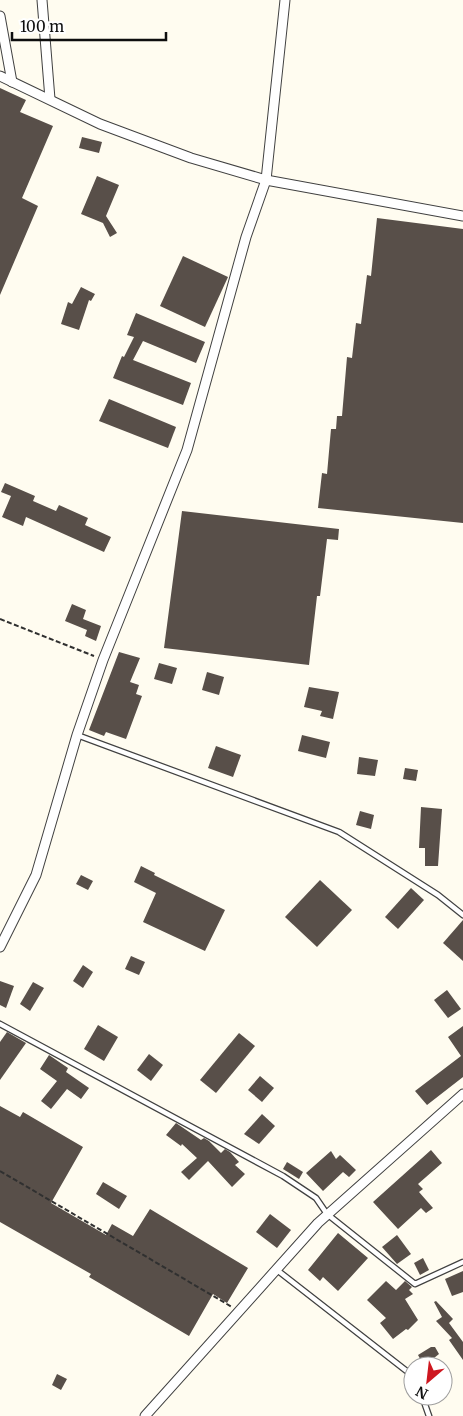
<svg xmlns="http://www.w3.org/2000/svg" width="463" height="1416" font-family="Merriweather,serif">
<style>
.building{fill:#584f49}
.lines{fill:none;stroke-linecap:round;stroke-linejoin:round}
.service-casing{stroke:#414141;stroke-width:7}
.minor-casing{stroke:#414141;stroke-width:11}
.path{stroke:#303030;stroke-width:2;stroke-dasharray:5 2.5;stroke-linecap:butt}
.service{stroke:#fff;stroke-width:4.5}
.minor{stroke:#fff;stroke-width:9}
</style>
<rect width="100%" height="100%" fill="#fffcf0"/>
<g class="building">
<path d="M0,88L26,100L20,112L53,126L22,198L38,206L0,295Z"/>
<path d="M82,137L102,142L99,153L79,148Z"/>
<path d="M97,176L119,185L106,216L117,233L110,237L103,223L81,214Z"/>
<path d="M377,218L463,229V523L318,508L322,473L327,474L331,429H336L337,416H342L347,357L352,358L356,323L361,324L367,275L371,276Z"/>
<path d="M183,256L228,277L205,327L160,306Z"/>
<path d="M81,287L95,294L91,301L89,300L79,330L61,324L68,302L72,304Z"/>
<path d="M136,313L205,342L196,363L143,341L133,360L191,383L183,405L113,378L122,356L124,357L134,337L127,335Z"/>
<path d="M109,399L176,427L168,448L99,421Z"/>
<path d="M5,483L35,496L33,501L56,511L59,505L88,518L85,525L111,537L104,552L26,517L23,526L2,517L11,496L1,492Z"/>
<path d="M182,511L339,529L338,540L327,539L320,596H317L309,665L164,648Z"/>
<path d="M72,604L86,610L83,619L101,626L96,641L85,636L87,630L65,621Z"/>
<path d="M119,652L140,658L130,682L139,685L136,694L142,696L126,739L106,732L104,736L89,730Z"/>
<path d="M159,663L177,668L172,684L154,679Z"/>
<path d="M207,672L224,677L219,695L202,690Z"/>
<path d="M309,687L339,692L333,719L320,716L322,711L304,707Z"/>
<path d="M302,735L330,742L326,758L298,751Z"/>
<path d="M216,746L241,755L233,777L208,768Z"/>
<path d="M359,757L378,760L375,776L357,774Z"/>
<path d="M405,768L418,770L416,781L403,779Z"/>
<path d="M421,807L442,809L438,866H425V848H419Z"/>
<path d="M360,811L374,815L371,829L356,825Z"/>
<path d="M141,866L155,873L154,875L225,910L205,951L143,922L156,893L134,882Z"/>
<path d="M81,875L93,881L88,890L76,884Z"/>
<path d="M320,880L352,910L317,947L285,917Z"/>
<path d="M411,888L424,900L398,929L385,917Z"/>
<path d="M463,920V961L443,943Z"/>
<path d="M131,956L145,962L139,975L125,969Z"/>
<path d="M83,965L93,972L83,988L73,981Z"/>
<path d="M0,981L14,986L6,1008L0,1005Z"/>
<path d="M33,982L44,988L30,1011L20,1004Z"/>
<path d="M447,990L461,1009L448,1018L434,1000Z"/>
<path d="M98,1025L118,1037L104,1061L84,1049Z"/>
<path d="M463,1026V1077L427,1105L415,1091L461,1056L448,1037Z"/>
<path d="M7,1032L26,1043L0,1080V1042Z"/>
<path d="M239,1033L255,1046L216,1093L200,1080Z"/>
<path d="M149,1054L163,1065L151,1081L137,1070Z"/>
<path d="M49,1055L68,1068L66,1072L89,1088L81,1099L67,1089L51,1109L41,1101L57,1081L40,1069Z"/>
<path d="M260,1076L274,1088L262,1102L248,1090Z"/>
<path d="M0,1106L20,1117L23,1112L83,1147L51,1203L106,1235L112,1224L133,1236L150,1209L248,1268L227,1303L213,1294L189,1336L89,1277L91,1274L0,1222Z"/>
<path d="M262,1114L275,1126L259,1144L244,1134Z"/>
<path d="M176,1123L201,1140L204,1138L209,1141L221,1153L225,1149L230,1152L239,1162L235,1165L245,1174L232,1187L208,1161L189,1180L181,1172L197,1158L182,1144L181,1146L166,1135Z"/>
<path d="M431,1150L442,1163L418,1184L423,1189L419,1192L433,1208L426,1213L421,1208L398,1229L373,1202Z"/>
<path d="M331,1151L336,1159L340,1155L356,1170L349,1177L343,1172L323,1191L306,1173Z"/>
<path d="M287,1162L303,1172L299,1179L283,1169Z"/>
<path d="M103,1182L127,1196L119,1209L96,1194Z"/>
<path d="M270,1214L291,1230L277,1248L256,1232Z"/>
<path d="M338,1233L368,1258L338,1291L323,1277L320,1281L308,1270Z"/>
<path d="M397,1235L411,1254L397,1264L382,1247Z"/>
<path d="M423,1258L429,1270L420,1275L414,1263Z"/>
<path d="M463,1271V1292L452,1296L445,1279Z"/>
<path d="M386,1281L396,1290L405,1281L412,1287L409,1290L413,1294L405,1299L418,1320L408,1330L406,1329L393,1339L380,1323L386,1318L367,1300Z"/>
<path d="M436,1301L453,1319L449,1323L463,1342V1360L449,1340L452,1338L436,1321L442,1317L434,1302Z"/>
<path d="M431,1347H435L439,1354L434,1358L437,1363L424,1366L418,1355Z"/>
<path d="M57,1374L67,1379L61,1390L52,1385Z"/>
</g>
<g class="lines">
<defs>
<g id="service">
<path d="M77,735L339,832L438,895L463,915"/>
<path d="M0,1024L283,1176L316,1198L327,1214L415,1284L463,1262"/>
<path d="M277,1270L413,1376"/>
<path d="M422,1396L429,1416"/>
</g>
<g id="minor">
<path d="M42,0L50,99"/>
<path d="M0,16L12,82"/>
<path d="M0,76L100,124L191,158L266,180L463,216"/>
<path d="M0,947L36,875L77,735L103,660L187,450L246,237L266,180L285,0"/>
<path d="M145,1416L318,1223L463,1094"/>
</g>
</defs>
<use href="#service" class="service-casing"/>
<use href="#minor" class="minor-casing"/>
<g class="path">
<path d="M0,619L94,656"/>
<path d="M0,1171L232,1307"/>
</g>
<use href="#service" class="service"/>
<use href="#minor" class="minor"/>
</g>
<g transform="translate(428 1381) rotate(208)"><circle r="24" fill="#ffffff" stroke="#9f9f9f"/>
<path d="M0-4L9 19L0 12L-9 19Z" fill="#ce1720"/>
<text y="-8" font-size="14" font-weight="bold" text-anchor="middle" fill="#0e0e0e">N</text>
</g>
<path d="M12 32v8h154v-8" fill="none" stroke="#0e0e0e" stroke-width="2.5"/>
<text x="20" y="32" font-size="15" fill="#0e0e0e" stroke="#ffffff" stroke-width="4" paint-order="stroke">100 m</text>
</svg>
